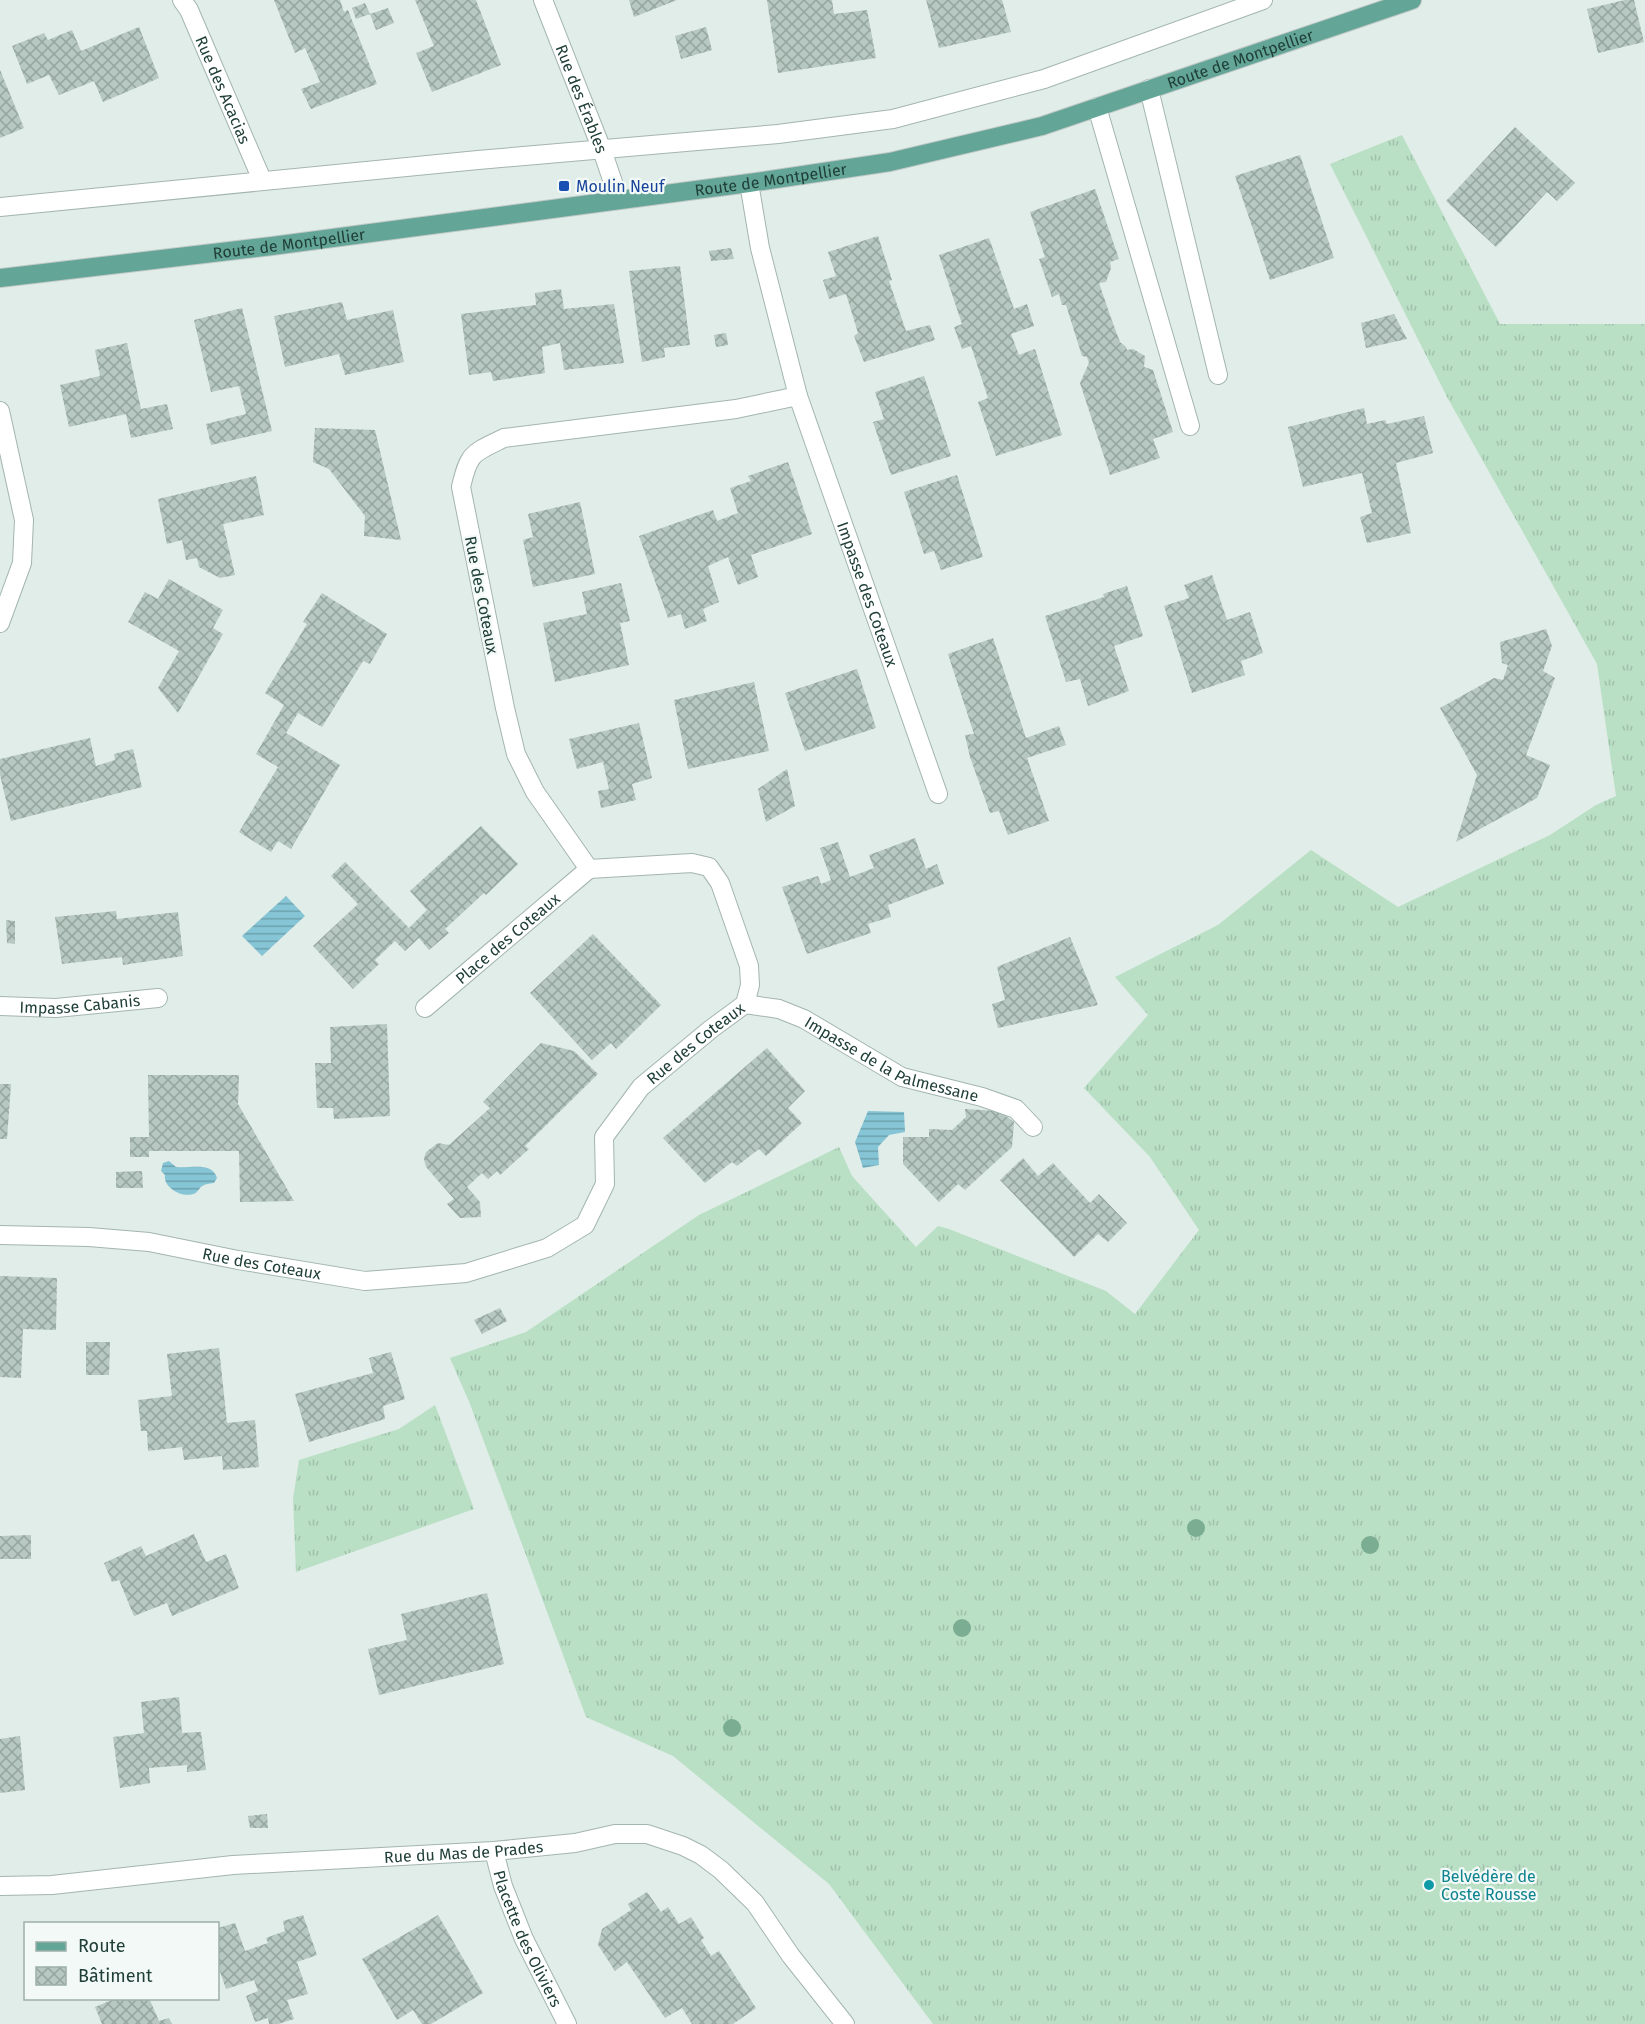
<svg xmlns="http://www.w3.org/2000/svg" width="1645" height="2024" font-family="'Fira Sans',sans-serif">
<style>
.grass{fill:url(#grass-tufts)}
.water{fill:url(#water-rules)}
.building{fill:url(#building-cross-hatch)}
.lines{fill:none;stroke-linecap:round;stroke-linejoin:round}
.minor-casing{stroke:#a3b5b0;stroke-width:20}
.major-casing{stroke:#c1c9c7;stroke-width:20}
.minor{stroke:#fff;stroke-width:18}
.major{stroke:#63a597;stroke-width:18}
.tree{fill:#7bad92}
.transit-dot{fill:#1a4fb4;stroke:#f2f9f6;stroke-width:2}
.culture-dot{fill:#0f9aa8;stroke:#f2f9f6;stroke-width:2}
.labels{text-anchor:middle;stroke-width:4.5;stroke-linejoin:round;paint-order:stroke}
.street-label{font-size:16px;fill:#203f38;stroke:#f2f9f6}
.transit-label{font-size:16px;fill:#164399;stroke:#f2f9f6;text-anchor:start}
.culture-label{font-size:16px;fill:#0d838f;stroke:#f2f9f6;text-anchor:start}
</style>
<defs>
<pattern id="grass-tufts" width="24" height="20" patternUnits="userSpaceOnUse" patternTransform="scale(1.5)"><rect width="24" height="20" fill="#b9dfc5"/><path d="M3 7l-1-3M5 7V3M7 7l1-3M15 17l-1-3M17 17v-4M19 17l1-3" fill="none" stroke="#9fc0aa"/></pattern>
<pattern id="water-rules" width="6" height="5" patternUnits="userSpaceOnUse" patternTransform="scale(1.5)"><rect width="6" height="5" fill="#86c5d5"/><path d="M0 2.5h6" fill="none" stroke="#6da1ae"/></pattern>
<pattern id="building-cross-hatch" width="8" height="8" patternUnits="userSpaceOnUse" patternTransform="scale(1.5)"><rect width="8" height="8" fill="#b6c8c1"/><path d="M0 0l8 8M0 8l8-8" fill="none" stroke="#94a49e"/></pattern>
</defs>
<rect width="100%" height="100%" fill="#e1ede8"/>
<g class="grass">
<path d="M1402,135L1500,324H1645V2024H933L829,1884L673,1756L586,1717L470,1404L450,1358L526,1332L699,1215L839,1147L852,1176L916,1247L938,1226L949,1229L1106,1291L1135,1314L1199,1230L1150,1157L1084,1088L1148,1015L1115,977L1218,925L1311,850L1398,907L1550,835L1596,805L1616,796L1597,664L1447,397L1330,164Z"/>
<path d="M435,1405L474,1509L296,1572L293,1499L299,1460L399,1429Z"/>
</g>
<g class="water">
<path d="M286,896L305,916L262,956L242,936Z"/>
<path d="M868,1111L904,1112L905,1132L889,1135L878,1147L879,1165L863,1168L855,1142Z"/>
<path d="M169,1161L176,1167C190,1169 212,1161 217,1178L214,1183C211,1183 207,1184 204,1185C199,1187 198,1193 193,1194C181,1198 163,1187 165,1175L161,1171L163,1163Z"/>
</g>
<g class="building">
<path d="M274,0H340L344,12L348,10L377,84L311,109L301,89L320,82L305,48L295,53Z"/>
<path d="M415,0H476L501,65L432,92L416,53L434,46Z"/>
<path d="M629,0H677L634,17Z"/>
<path d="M767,0H832L834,14L867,10L876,58L778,73Z"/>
<path d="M926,0H1002L1011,32L939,48Z"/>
<path d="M1625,0H1634L1644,42L1598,53L1587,9Z"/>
<path d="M365,3L370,14L356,19L352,8Z"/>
<path d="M388,8L394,23L376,30L370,14Z"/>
<path d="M139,27L159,78L103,102L94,81L59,95L49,75L27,84L12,46L44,33L48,40L72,30L81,51Z"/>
<path d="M706,27L712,50L681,59L675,36Z"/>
<path d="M0,70L24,128L0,138Z"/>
<path d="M1515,127L1575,183L1557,201L1547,192L1496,247L1446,201Z"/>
<path d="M1300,155L1334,258L1270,280L1235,176Z"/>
<path d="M1095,189L1119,259L1110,262L1111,268L1106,282L1099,283L1111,318L1120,342L1126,347L1127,350L1133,349L1145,356L1144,367L1153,370L1173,432L1153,439L1160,458L1110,475L1080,383L1089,363L1087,357L1082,356L1066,305H1062L1059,294L1052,297L1039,259L1045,257L1030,212Z"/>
<path d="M878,236L892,280L889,281L906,331L930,325L935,340L864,362L854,336L858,333L846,294L829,299L823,280L836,276L828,252Z"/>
<path d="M989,238L1014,309L1027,304L1034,326L1011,334L1019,355L1035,349L1062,435L996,456L978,402L988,398L971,346L962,349L954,327L962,324L939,255Z"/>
<path d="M731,248L734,259L711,261L709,251Z"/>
<path d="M680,266L690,345L664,348L665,357L642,362L629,271Z"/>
<path d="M561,289L564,309L614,304L624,363L564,370L560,343L542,347L545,373L493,381L491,372L469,375L461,314L536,305L535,293Z"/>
<path d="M342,302L347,320L393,310L404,362L345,375L339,354L285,367L274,316Z"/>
<path d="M242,308L272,431L211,445L206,424L246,414L239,386L211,392L194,320Z"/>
<path d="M1394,314L1407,339L1366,348L1361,323Z"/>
<path d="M726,333L728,345L716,347L714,335Z"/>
<path d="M127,343L141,409L167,404L173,429L131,438L126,414L69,427L60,385L100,376L95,350Z"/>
<path d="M924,376L951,456L891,475L873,422L884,419L875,392Z"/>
<path d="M1364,408L1367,424L1385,420L1387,424L1424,416L1433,453L1396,463L1411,533L1367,543L1360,517L1372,513L1362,473L1303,487L1288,427Z"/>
<path d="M315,428L375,430L401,540L364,536L365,516L329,469L313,462Z"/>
<path d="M788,462L812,534L751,555L758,577L738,585L728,557L708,566L719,602L703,609L707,621L685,629L681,614L668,618L639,536L713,510L717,521L738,513L730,488L751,481L748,476Z"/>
<path d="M957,475L983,557L941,570L934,551L924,554L904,492Z"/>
<path d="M256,476L264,515L223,524L235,575L220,578L199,567L197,558L186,560L182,540L167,544L158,499Z"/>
<path d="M580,502L595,574L533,587L523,540L533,537L528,514Z"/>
<path d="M1212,575L1227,620L1250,612L1263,653L1241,661L1245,675L1192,693L1164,606L1189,598L1184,585Z"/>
<path d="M169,579L223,610L213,628L223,634L178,713L158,688L179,651L128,622L145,592L158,599Z"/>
<path d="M621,583L630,621L620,623L629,665L555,682L543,623L587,614L582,592Z"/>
<path d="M1127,586L1143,636L1114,646L1129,691L1088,706L1080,679L1066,682L1045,616L1104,597L1103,594Z"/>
<path d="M322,593L387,634L370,664L363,661L322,727L298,713L286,733L340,765L291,849L278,841L271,852L239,832L278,767L256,754L284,705L265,693L307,624L303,622Z"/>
<path d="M1546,629L1552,646L1543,671L1555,678L1526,755L1550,765L1537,798L1456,842L1477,775L1440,708L1494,678L1503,680L1508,665L1502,663L1500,642Z"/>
<path d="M993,638L1026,738L1059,726L1066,745L1027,758L1049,821L1008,835L999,811L990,813L970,757L965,735L974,734L948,654Z"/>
<path d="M857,669L876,728L805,751L785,693Z"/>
<path d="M754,682L769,751L688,769L674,700Z"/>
<path d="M639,723L652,778L632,784L636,800L601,808L598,791L609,789L603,762L577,769L569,739Z"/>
<path d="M90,738L96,766L115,760L114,754L133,749L142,787L11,821L0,775V759Z"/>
<path d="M787,769L795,806L766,822L758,789Z"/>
<path d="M481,826L518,864L486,895L484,893L445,929L449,933L429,950L419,938L405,951L395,941L375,960L379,964L353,989L313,946L358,904L331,876L345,862L409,928L427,910L410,891Z"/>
<path d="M915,838L926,869L937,864L944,884L888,905L891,917L868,924L871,933L807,954L782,887L818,876L821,884L831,880L820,848L838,842L850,877L874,868L869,855Z"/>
<path d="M116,911L117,919L178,912L183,956L123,965L122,957L62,964L55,917Z"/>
<path d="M6,920L15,921V944L7,943Z"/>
<path d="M593,934L661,1005L616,1049L611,1043L592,1060L530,993Z"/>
<path d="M1070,937L1098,1005L998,1028L992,1004L1005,1000L997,967Z"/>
<path d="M387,1024L390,1116L334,1119L333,1108H317L315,1063H331L330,1027Z"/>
<path d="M541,1043L574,1051L598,1074L525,1146L529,1149L500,1175L497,1171L488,1179L482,1173L467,1187L480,1202L481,1217L460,1218L447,1204L454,1199L426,1167L424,1159L426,1152L438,1143L449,1145L490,1108L483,1102Z"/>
<path d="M767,1048L805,1091L788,1108L802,1123L766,1156L759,1149L737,1166L732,1162L705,1183L663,1138Z"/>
<path d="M148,1075H239L238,1104L294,1201L240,1202L239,1151H149V1157H130V1137H149Z"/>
<path d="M0,1084H11L7,1139H0Z"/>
<path d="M965,1109L999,1111L1014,1122L1012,1147L965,1190L958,1184L939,1202L903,1164V1137H929V1129L952,1130L966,1117Z"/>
<path d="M1023,1158L1038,1176L1053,1163L1090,1203L1099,1194L1127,1223L1108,1242L1098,1234L1074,1257L1000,1180Z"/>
<path d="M142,1171L143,1188H116V1172Z"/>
<path d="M0,1276L57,1278L56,1330L23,1329L21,1378L0,1377Z"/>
<path d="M500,1308L507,1321L482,1334L474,1320Z"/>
<path d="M86,1342H110L109,1375H86Z"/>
<path d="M219,1348L227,1423L255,1420L259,1467L223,1470L222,1456L184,1460L182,1447L148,1451L147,1431H141L138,1400L172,1396L167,1354Z"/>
<path d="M391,1352L405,1399L383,1406L385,1419L309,1442L295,1394L373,1373L369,1358Z"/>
<path d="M194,1534L206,1562L226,1554L239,1588L172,1616L167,1603L134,1616L119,1580L112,1582L104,1563L141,1546L146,1556Z"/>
<path d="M31,1535V1559H0V1536Z"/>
<path d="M487,1593L504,1664L379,1695L368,1649L407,1640L401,1614Z"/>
<path d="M179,1697L182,1733L201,1732L206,1770L187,1772V1765L149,1768L150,1783L120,1788L113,1737L144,1733L141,1702Z"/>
<path d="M20,1736L25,1790L0,1793V1739Z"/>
<path d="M267,1814L268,1828H250L248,1816Z"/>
<path d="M647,1892L661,1912L668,1907L679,1924L691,1917L704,1938L701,1940L711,1956L719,1951L756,2008L733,2024H692L682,2008L665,2018L627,1962L615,1971L598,1945L602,1929L631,1910L628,1904Z"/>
<path d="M303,1915L317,1955L297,1962L308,1994L287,2000L294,2019L278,2024H269L268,2018L255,2022L246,1996L258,1991L254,1980L226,1989L218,1966V1928L235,1923L245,1951L268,1943L266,1938L285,1931L283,1921Z"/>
<path d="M438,1915L483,1993L431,2024H422L413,2010L397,2020L362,1959Z"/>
<path d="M117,1998H149L159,2021L169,2018L172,2024H102L95,2007Z"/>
</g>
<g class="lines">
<defs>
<g id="minor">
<path id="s1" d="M182,0L189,10L262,180"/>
<path id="s2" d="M543,0L602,150L619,200"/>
<path d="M1149,89L1218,375"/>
<path d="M1097,107L1190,426"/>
<path d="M0,207L478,160L778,134L893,119L1044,79L1263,0"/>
<path id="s3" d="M798,396L938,794"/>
<path d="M0,411L24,520L22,563L0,623"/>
<path id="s4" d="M745,1004L779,1009L804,1019L902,1077L982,1097L1016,1109L1033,1127"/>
<path id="s5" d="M0,1006L56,1008L158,998"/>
<path id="s6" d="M425,1008L589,869"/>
<path id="s7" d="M0,1235L89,1237L149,1242L238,1260L365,1281L466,1273L547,1248L585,1225L605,1184L604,1137L641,1087L711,1029L745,1004L750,985L749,966L720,883L709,867L692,863L589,869L535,792L516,754L505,708L461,487C469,452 473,453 504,438L736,409L798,396L760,248L749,183"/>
<path id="s8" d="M494,1851L503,1886L524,1939L567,2024"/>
<path id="s9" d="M0,1886L52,1885L233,1865L494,1851L575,1843L615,1834H647L683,1846L701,1855L721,1870L755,1903L791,1956L845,2024"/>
</g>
<g id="major">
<path id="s10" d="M0,278L272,246L749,183L890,162L1042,126L1412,0"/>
</g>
</defs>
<use href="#minor" class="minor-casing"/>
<use href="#major" class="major-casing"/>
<use href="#minor" class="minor"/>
<use href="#major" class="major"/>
</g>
<g class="tree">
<circle cx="1196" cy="1528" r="9"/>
<circle cx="1370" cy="1545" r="9"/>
<circle cx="962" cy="1628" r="9"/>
<circle cx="732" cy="1728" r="9"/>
</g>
<rect class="transit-dot" x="558" y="180" width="12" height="12" rx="3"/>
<circle class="culture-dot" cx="1429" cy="1885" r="6"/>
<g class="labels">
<g class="street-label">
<text dy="6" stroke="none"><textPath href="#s10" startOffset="1263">Route de Montpellier</textPath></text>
<text dy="6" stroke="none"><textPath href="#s1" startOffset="99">Rue des Acacias</textPath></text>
<text dy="6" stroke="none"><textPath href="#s2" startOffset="106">Rue des Érables</textPath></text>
<text dy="6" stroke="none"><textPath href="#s10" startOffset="777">Route de Montpellier</textPath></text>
<text dy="6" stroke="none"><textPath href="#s10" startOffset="291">Route de Montpellier</textPath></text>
<text transform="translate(482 595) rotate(79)" y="6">Rue des Coteaux</text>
<text dy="6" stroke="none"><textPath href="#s3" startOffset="210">Impasse des Coteaux</textPath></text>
<text dy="6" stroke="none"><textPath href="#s6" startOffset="108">Place des Coteaux</textPath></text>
<text dy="6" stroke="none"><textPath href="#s5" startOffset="80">Impasse Cabanis</textPath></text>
<text dy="6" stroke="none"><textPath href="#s7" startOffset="824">Rue des Coteaux</textPath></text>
<text dy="6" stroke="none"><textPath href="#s4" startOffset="159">Impasse de la Palmessane</textPath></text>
<text dy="6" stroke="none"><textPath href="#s7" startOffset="264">Rue des Coteaux</textPath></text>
<text dy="6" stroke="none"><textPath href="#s9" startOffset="465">Rue du Mas de Prades</textPath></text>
<text dy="6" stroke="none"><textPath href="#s8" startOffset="94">Placette des Oliviers</textPath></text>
</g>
<g class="transit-label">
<text x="576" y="192">Moulin Neuf</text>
</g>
<g class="culture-label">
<text x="1441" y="1882">Belvédère de<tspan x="1441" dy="18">Coste Rousse</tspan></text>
</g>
</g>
<rect x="24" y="1922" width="195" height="78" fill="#f2f9f6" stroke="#9eafaa" stroke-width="1.5"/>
<rect x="36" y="1942" width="30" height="9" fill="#63a597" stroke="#9eafaa" stroke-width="1.5"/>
<text x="78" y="1952" font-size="18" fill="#203f38">Route</text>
<rect x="36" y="1967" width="30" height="18" fill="url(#building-cross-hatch)" stroke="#9eafaa" stroke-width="1.5"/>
<text x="78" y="1982" font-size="18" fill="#203f38">Bâtiment</text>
</svg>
